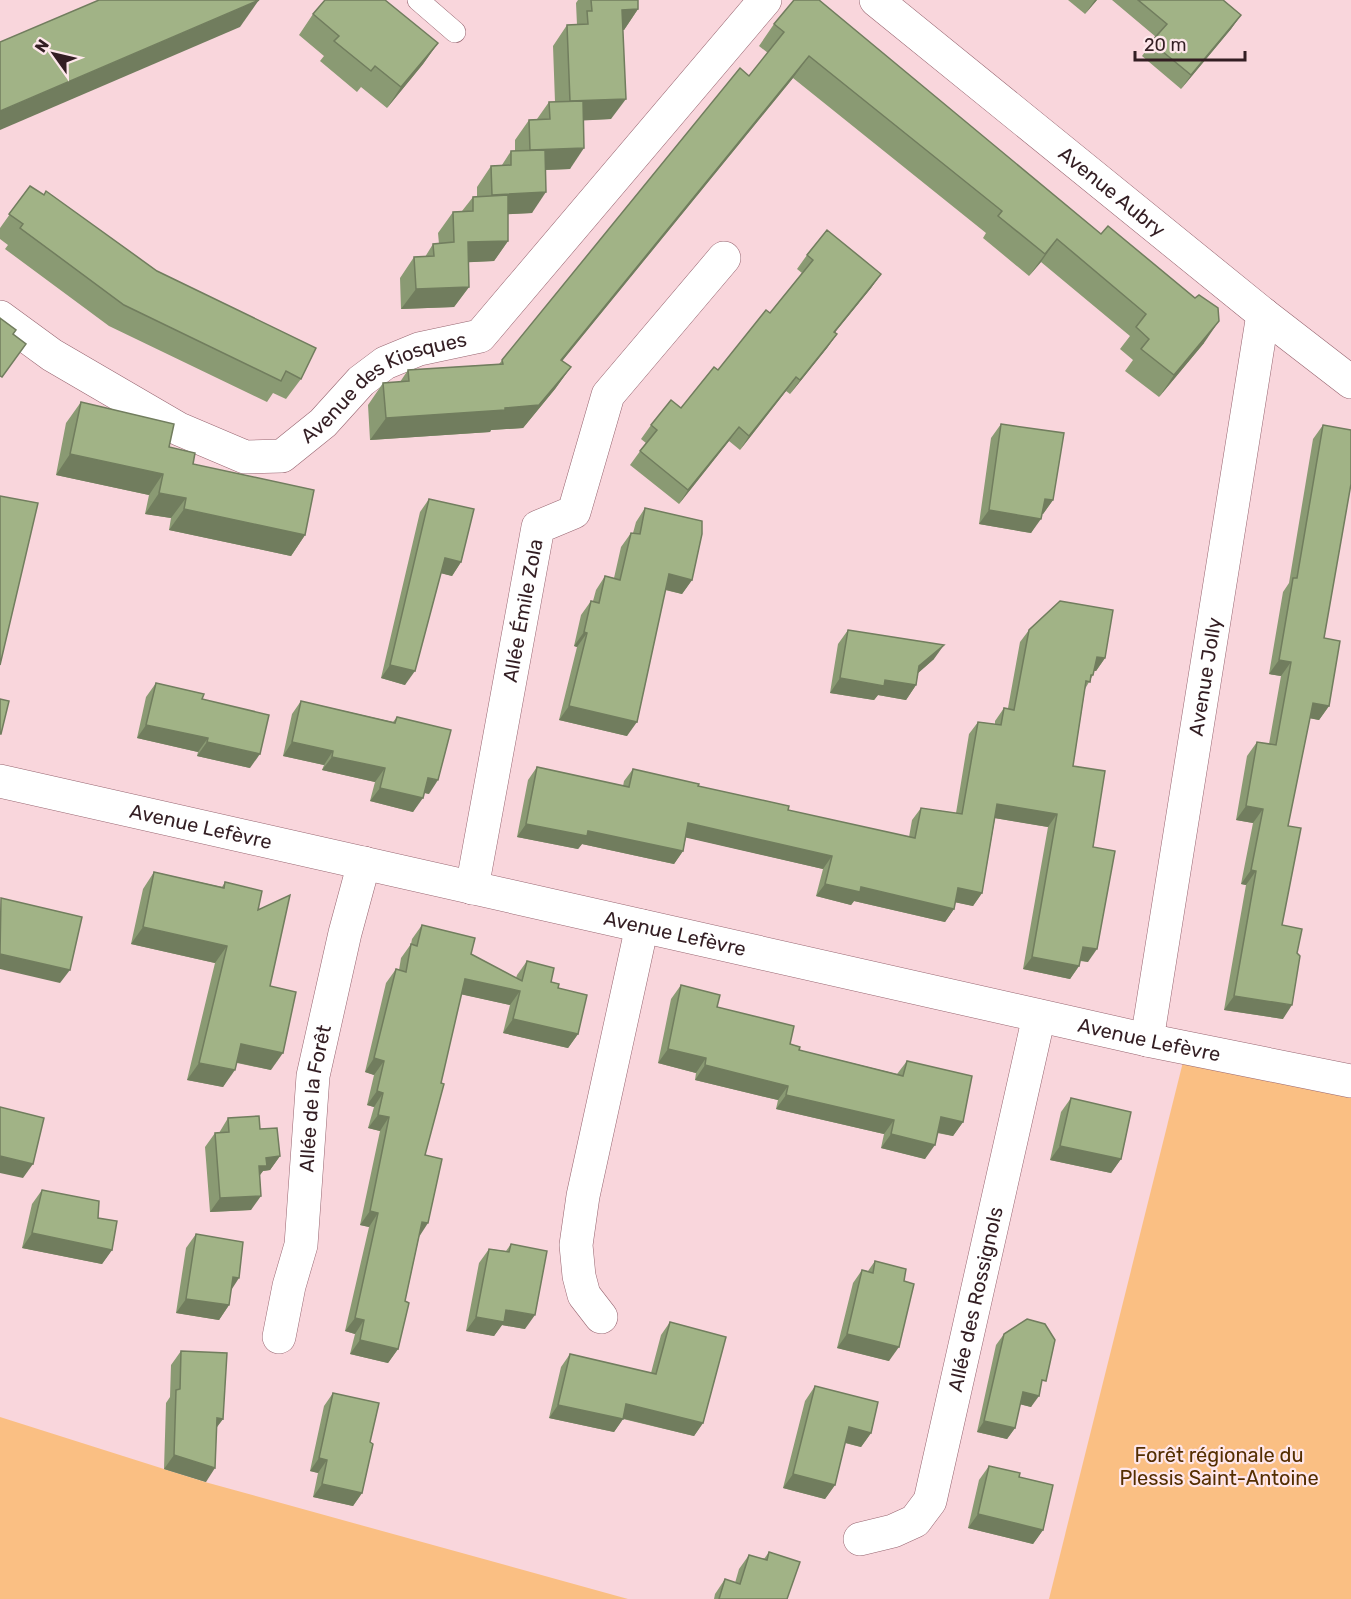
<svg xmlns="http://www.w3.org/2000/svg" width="1351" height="1599" font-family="Rubik,sans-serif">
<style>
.green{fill:#fabf83}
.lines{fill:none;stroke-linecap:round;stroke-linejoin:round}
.lane-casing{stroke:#976570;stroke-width:22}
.street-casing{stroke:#976570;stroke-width:34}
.lane{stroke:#fff;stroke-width:21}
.street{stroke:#fff;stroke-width:33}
.wall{fill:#8a9a73}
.shaded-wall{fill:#717d5e}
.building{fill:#a1b386;stroke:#717d5e;stroke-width:1.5}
.labels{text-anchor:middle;stroke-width:4.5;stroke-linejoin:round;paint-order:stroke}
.street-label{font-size:20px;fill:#331e23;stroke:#fee7eb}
.park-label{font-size:20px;fill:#542e00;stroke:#fee7eb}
</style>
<rect width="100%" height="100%" fill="#f9d6dc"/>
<g class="green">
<path d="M1186,1050L1351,1085V1599H1049Z"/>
<path d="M0,1417L205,1482L628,1599H0Z"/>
</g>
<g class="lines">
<defs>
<path id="lane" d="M418,0L455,32"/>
<g id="street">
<path id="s1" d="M876,0L1263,314L1351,382"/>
<path id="s2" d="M0,317L52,355L179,429L245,457L282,456L323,423L361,381L385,363L419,349L480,336L765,0"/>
<path id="s3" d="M0,781L1147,1040L1351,1081"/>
<path id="s4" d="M472,888L538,527L574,512L608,395L724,258"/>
<path id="s5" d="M1147,1040L1263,314"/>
<path d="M601,1317L584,1295L579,1276L576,1245L583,1196L642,926"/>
<path id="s6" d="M279,1337L289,1286L301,1245L313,1076L345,933L364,863"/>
<path id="s7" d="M860,1539L893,1531L915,1521L930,1501L1039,1016"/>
</g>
</defs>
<use href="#lane" class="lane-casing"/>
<use href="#street" class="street-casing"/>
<use href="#lane" class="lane"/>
<use href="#street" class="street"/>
</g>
<g class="wall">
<path d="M578,0H638V9L624,30H622L611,119L583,120L570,169L545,170L532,213L508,214V241L494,261L468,262L469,287L454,307L401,309L400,278L414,257H425L433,244H439L438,233L453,212L462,211L473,197L477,196V187L491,166L502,165L511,151H515V140L529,120L537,119L549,102H555L553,46L567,25H577L576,3Z"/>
<path d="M1068,0H1097L1085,14Z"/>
<path d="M1112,0H1223L1241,15L1231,29L1181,89L1142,56L1156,37Z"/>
<path d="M313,14L438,43L423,64L387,108L361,87L357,92L320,61L324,56L299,35Z"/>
<path d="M774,24L1204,343L1159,397L1125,371L1133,360L1120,349L1130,336L1041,262L1029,276L983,238L986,233L793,78L562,361L571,367L555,389L523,428L491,430L490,432L370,440L368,405L383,383L400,382L408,370L499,364L749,76L768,53L759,46Z"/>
<path d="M30,186L301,379L286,399L273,393L267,402L109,326L5,249L8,245L0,239V228Z"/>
<path d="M807,255L881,274L871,288L835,332L837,334L827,348L790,394L786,391L740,450L729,441L679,504L630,465L646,443L641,439L651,425L681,408L718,370L770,313L802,273L797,269Z"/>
<path d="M81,402L169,447L193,464L305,535L291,556L169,530L171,518L145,514L149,495L56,475L66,423Z"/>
<path d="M1001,424L1053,500L1043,514H1042L1031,533L979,524L991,438Z"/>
<path d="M1323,425L1324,638L1329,706L1319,720L1310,718L1288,826L1282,925L1283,1019L1224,1010L1246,885L1241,884L1253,823L1236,820L1247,756L1257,742L1269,744L1281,676L1269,674L1283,592L1289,583L1313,439Z"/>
<path d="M429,499L461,562L452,576L441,573L405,685L381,678L420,512Z"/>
<path d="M645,508L692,580L682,594L665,590L627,736L559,720L577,647L574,646L581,615L591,601H593L596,590L605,576L614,578L621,547L631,533H633L636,522Z"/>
<path d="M848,630L934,659L918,673L916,685L906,700L878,695L874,700L830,693L838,644Z"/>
<path d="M1029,630L1105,658L1096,671H1094L1093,675L1085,689L1073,766L1093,847L1088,962L1080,961L1079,966L1070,979L1023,969L1048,827L995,818L982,893L973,906L955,902L954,909L945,922L854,901L851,905L816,896L823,869L686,837L683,851L674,864L582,844L578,849L517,837L528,780L537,767L623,786L624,781L633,769L788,810L909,837L912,820L921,808L956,813L969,734L978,722L995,724V721L1004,708H1008L1020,642Z"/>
<path d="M156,683L202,699L250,768L197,756L198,752L137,738L146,697Z"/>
<path d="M301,701L393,722L397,717L429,794L424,793L413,812L370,801L375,782L322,770L324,765L283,756L292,714Z"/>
<path d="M154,872L222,887L225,882L258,910L270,986L271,1070L237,1063L223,1087L187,1080L215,963L131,944L143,889Z"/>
<path d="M422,925L471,954L516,978L517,975L527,961L558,988L578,1034L568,1048L503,1033L510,1005L461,994L441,1083L425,1155L419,1237L405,1301L398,1349L388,1363L350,1354L355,1334L345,1331L369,1227L360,1225L380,1131L368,1128L374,1107L367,1105L374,1075L365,1072L386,983L396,969L399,970L401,958L411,944L412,939Z"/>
<path d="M681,985L717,1007L799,1050L897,1074L907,1061L963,1122L953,1136L937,1133L925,1159L881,1148L884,1134L776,1109L778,1100L695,1080L696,1073L658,1063L671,999Z"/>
<path d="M1071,1098L1121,1159L1111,1173L1050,1160L1061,1112Z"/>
<path d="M228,1118L260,1129L280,1156L270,1170L263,1171L259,1176L251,1210L210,1212L205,1147L215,1133H219Z"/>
<path d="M42,1190L98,1218L112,1250L102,1264L22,1248L32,1204Z"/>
<path d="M196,1234L231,1289L229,1305L219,1320L176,1313L186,1248Z"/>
<path d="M511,1244L525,1329L502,1325L494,1336L466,1331L479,1263L489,1249L506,1251Z"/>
<path d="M875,1261L904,1281L889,1361L837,1348L853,1283L862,1270L868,1271Z"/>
<path d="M670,1322L703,1423L694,1436L623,1419L614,1432L549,1418L561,1367L570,1354L651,1373L661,1335Z"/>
<path d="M1004,1334L1041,1387L1031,1407L1020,1404L1015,1428L1007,1439L977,1432L996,1345Z"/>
<path d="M181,1351L223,1419L217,1427L206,1482L164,1469L166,1403L170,1397L171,1365Z"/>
<path d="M815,1386L871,1433L861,1447L845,1443L835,1485L825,1499L783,1488L805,1401Z"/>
<path d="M333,1393L370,1442L362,1493L353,1506L313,1497L318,1473L310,1471L324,1406Z"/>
<path d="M989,1466L1019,1477L1043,1530L1033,1544L968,1528L979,1480Z"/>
<path d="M769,1552L787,1599H714L715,1594L725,1579L735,1583L739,1569L749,1555L764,1559Z"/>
</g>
<g class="shaded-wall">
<path d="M259,0L240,27L0,130V111Z"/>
<path d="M1095,0H1097L1085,14Z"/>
<path d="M638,9L624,30H607L622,10Z"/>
<path d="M1241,15L1231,29L1181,89L1191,75Z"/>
<path d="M438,43L423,64L387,108L401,87Z"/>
<path d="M809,56L793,78L545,382L561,360Z"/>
<path d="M626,99L611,119L556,122L570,101Z"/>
<path d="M584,148L570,169L516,171L530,150Z"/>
<path d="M546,192L532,213L478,216L492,195Z"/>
<path d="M1057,239L1041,262L1029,276L1045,254Z"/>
<path d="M508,241L494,261L454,263L468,242Z"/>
<path d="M881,274L871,288L824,346L834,332Z"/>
<path d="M469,287L454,307L401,309L416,289Z"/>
<path d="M1219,321L1204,343L1159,397L1174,375Z"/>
<path d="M837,334L827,348L790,394L800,380Z"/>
<path d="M571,367L555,389L523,428L491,430L490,432L370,440L386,418L505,408Z"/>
<path d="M796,377L786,391L740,450L749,436Z"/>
<path d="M739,427L729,441L679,504L688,490Z"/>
<path d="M70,454L163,474L149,495L56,475Z"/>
<path d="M159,493L186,498L171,518L145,514Z"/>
<path d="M1045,499L1053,500L1043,514L1035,513Z"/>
<path d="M184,509L305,535L291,556L169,530Z"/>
<path d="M989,510L1041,519L1031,533L979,524Z"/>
<path d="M445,558L461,562L452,576L436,572Z"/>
<path d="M669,574L692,580L682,594L659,588Z"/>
<path d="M584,632L587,633L577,647L574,646Z"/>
<path d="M944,645L934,659L909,681L919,666Z"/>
<path d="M1097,657L1105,658L1096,671L1088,669Z"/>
<path d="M1279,660L1291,662L1281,676L1269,674Z"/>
<path d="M390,665L415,671L405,685L381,678Z"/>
<path d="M840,678L885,680L916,685L906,700L878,695L874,700L830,693Z"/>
<path d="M1313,703L1329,706L1319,720L1303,717Z"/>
<path d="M569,706L637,722L627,736L559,720Z"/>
<path d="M146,725L208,738L198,752L137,738Z"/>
<path d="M207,742L260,754L250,768L197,756Z"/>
<path d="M292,742L333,751L324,765L283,756Z"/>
<path d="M332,757L385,768L375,782L322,770Z"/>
<path d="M428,778L438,780L429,794L418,791Z"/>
<path d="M380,788L423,798L413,812L370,801Z"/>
<path d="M997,804L1057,814L1048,827L988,817Z"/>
<path d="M1246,806L1263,809L1253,823L1236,820Z"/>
<path d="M688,823L832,856L823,869L679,836Z"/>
<path d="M526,824L588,831L683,851L674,864L582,844L578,849L517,837Z"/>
<path d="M1251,870L1256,871L1246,885L1241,884Z"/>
<path d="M825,884L861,887L954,909L945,922L854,901L851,905L816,896Z"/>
<path d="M958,888L982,893L973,906L949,901Z"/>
<path d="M143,927L227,946L215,963L131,944Z"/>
<path d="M1083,947L1097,949L1088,962L1074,959Z"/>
<path d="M0,954L70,970L60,983L0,969Z"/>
<path d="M1032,957L1079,966L1070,979L1023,969Z"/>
<path d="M465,979L520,991L510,1005L455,993Z"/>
<path d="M1234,996L1292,1005L1283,1019L1224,1010Z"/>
<path d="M513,1019L578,1034L568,1048L503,1033Z"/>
<path d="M241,1044L283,1053L271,1070L230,1061Z"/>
<path d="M668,1049L706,1058L696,1073L658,1063Z"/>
<path d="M374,1058L384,1061L374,1075L365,1072Z"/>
<path d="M199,1063L235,1070L223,1087L187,1080Z"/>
<path d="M705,1065L788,1086L778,1100L695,1080Z"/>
<path d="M377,1091L383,1093L374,1107L367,1105Z"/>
<path d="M786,1095L894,1120L884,1134L776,1109Z"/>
<path d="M378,1115L389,1117L380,1131L368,1128Z"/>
<path d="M941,1117L963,1122L953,1136L931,1131Z"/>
<path d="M891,1134L935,1145L925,1159L881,1148Z"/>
<path d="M1060,1146L1121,1159L1111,1173L1050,1160Z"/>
<path d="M0,1156L33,1164L23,1178L0,1173Z"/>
<path d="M280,1156L270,1170L263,1171L257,1179L249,1180L266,1158Z"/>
<path d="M261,1196L251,1210L210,1212L220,1198Z"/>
<path d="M370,1211L378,1213L369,1227L360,1225Z"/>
<path d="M422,1222L428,1223L419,1237Z"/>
<path d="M32,1233L112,1250L102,1264L22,1248Z"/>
<path d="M233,1277L239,1278L230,1292Z"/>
<path d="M186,1299L229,1305L219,1320L176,1313Z"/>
<path d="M506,1310L535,1315L525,1329L502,1325L494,1336L466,1331L476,1317Z"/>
<path d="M355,1318L364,1320L355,1334L345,1331Z"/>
<path d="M847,1334L899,1347L889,1361L837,1348Z"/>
<path d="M360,1340L398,1349L388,1363L350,1354Z"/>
<path d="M1023,1392L1039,1396L1031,1407L1015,1403Z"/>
<path d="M626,1404L703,1423L694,1436L617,1417Z"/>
<path d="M558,1405L623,1419L614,1432L549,1418Z"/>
<path d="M217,1418L223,1419L213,1432Z"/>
<path d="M984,1421L1015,1428L1007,1439L977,1432Z"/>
<path d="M849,1427L871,1433L861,1447L839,1441Z"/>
<path d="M174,1455L215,1468L206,1482L164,1469Z"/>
<path d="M319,1458L327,1460L318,1473L310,1471Z"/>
<path d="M793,1474L835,1485L825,1499L783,1488Z"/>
<path d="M322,1484L362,1493L353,1506L313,1497Z"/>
<path d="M978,1514L1043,1530L1033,1544L968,1528Z"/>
</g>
<g class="building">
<path d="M99,0H259L0,111V42Z"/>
<path d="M325,0H385L438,43L401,87L375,66L371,71L334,41L339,36L313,14Z"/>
<path d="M591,0H638V9L622,10L626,99L570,101L567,25L588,24L587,11H592Z"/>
<path d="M794,0H819L1101,234L1108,226L1195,298L1199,295L1218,308L1219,321L1174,375L1141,349L1149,339L1136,327L1146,314L1057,239L1045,254L998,216L1002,211L809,56L561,360L571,367L539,405L505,408V410L386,418L383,383L409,381L408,370L503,364L502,360L740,68L749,76L784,32L774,24Z"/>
<path d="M1138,0H1223L1241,15L1191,75L1151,42L1167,24Z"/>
<path d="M583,101L584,148L530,150L529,120L550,119L549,102Z"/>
<path d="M545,150L546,192L492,195L491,166L511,165V151Z"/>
<path d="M30,186L44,195L46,191L157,271L316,348L301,379L286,371L281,381L124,305L20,228L23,224L9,214Z"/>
<path d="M508,195V241L468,242L469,287L416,289L414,257L434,256L433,244L454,242L453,212L473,211V197Z"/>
<path d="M827,230L881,274L834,332L837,334L800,380L796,377L749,436L739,427L688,490L640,451L657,430L651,425L671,400L681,408L714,367L718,370L766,310L770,313L813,260L807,255Z"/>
<path d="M0,318L16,330L13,334L26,344L2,377L0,376Z"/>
<path d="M81,402L174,424L169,447L195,453L193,464L314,490L305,535L184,509L186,498L159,493L163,474L70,454Z"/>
<path d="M1001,424L1064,433L1053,500L1045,499L1041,519L989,510Z"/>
<path d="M1323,425L1351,430V484L1324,638L1340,641L1329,706L1313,703L1288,826L1301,828L1282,925L1302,929L1297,953L1300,956L1292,1005L1234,996L1256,871L1251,870L1263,809L1246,806L1257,742L1276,745L1291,662L1279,660L1293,578H1297Z"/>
<path d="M0,496L38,503L0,665Z"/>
<path d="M429,499L474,509L461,562L445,558L415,671L390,665Z"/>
<path d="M645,508L702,521V534L692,580L669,574L637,722L569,706L587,633L584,632L591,601L599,603L605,576L620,580L631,533L640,534Z"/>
<path d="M1060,601L1113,610L1105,658L1097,657L1093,675H1091L1090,682L1086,681L1073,766L1105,771L1093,847L1115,851L1097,949L1083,947L1079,966L1032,957L1057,814L997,804L982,893L958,888L954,909L861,887L860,892L825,884L832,856L688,823L683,851L588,831L587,836L526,824L537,767L629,787L633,769L699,784L698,786L789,806L788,810L915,838L921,808L962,814L978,722L1001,725L1004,708L1014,710L1029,630Z"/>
<path d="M848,630L944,645L919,666L916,685L885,680L884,686L840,678Z"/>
<path d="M156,683L204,694L202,699L269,715L260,754L207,742L208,738L146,725Z"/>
<path d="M0,699L9,701L1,734H0Z"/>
<path d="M301,701L395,723L397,717L451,730L438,780L428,778L423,798L380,788L385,768L332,757L333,751L292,742Z"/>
<path d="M154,872L224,888L225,882L262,891L258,910L290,895L270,986L296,992L283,1053L241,1044L235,1070L199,1063L227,946L143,927Z"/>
<path d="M1,898L82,917L70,970L0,954Z"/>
<path d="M422,925L475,938L471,954L522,981L527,961L554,968L551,982L559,984L558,988L587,995L578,1034L513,1019L520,991L465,979L441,1083L444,1084L425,1155L442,1159L428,1223L422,1222L405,1301L409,1303L398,1349L360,1340L364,1320L355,1318L378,1213L370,1211L389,1117L378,1115L383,1093L377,1091L384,1061L374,1058L396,969L406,972L411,944L417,946Z"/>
<path d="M681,985L720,995L717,1007L794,1026L790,1044L800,1047L799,1050L903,1076L907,1061L972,1076L963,1122L941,1117L935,1145L891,1134L894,1120L786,1095L788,1086L705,1065L706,1058L668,1049Z"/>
<path d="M1071,1098L1131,1112L1121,1159L1060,1146Z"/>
<path d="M0,1107L44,1118L33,1164L0,1156Z"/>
<path d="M259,1116L260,1129L277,1128L280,1156L266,1158L267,1166H259L261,1196L220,1198L215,1133L229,1132L228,1118Z"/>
<path d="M42,1190L99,1201L98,1218L117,1221L112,1250L32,1233Z"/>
<path d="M196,1234L243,1242L239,1278L233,1277L229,1305L186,1299Z"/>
<path d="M511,1244L547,1251L535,1315L506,1310L504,1322L476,1317L489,1249L509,1252Z"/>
<path d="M875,1261L906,1269L904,1281L914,1284L899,1347L847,1334L862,1270L873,1273Z"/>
<path d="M1027,1319L1045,1324L1055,1340L1046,1381L1042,1380L1039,1396L1023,1392L1015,1428L984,1421L1004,1334Z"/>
<path d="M670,1322L726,1337L703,1423L626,1404L623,1419L558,1405L570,1354L656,1374Z"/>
<path d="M181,1351L227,1353L223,1419L217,1418L215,1468L174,1455L176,1390L180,1389Z"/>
<path d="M815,1386L878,1402L871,1433L849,1427L835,1485L793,1474Z"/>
<path d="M333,1393L379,1403L370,1442L373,1444L362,1493L322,1484L327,1460L319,1458Z"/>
<path d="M989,1466L1020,1473L1019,1477L1053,1485L1043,1530L978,1514Z"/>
<path d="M769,1552L800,1562L787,1599H719L725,1579L740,1584L749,1555L767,1560Z"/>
</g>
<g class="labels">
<g class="street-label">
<text dy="7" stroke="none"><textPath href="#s1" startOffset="304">Avenue Aubry</textPath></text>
<text dy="7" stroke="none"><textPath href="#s2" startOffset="446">Avenue des Kiosques</textPath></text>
<text dy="7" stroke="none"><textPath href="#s4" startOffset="282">Allée Émile Zola</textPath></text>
<text dy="7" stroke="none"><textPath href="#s5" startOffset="368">Avenue Jolly</textPath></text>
<text dy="7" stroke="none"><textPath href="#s3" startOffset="206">Avenue Lefèvre</textPath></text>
<text dy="7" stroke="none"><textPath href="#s3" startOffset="692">Avenue Lefèvre</textPath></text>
<text dy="7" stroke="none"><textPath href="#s3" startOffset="1178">Avenue Lefèvre</textPath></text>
<text dy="7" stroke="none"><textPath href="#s6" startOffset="242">Allée de la Forêt</textPath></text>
<text dy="7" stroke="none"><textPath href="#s7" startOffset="290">Allée des Rossignols</textPath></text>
</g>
<g class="park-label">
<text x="1219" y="1462">Forêt régionale du<tspan x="1219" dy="23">Plessis Saint-Antoine</tspan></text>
</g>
</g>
<g transform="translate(54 54) rotate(304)" stroke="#fee7eb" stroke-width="4.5" paint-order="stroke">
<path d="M0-4.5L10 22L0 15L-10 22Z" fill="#331e23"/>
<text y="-9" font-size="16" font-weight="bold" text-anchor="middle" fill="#331e23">N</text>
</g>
<path d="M1135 51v9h110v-9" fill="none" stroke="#331e23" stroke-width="3"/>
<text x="1144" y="51" font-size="18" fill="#331e23" stroke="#fee7eb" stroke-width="4.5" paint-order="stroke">20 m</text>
</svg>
